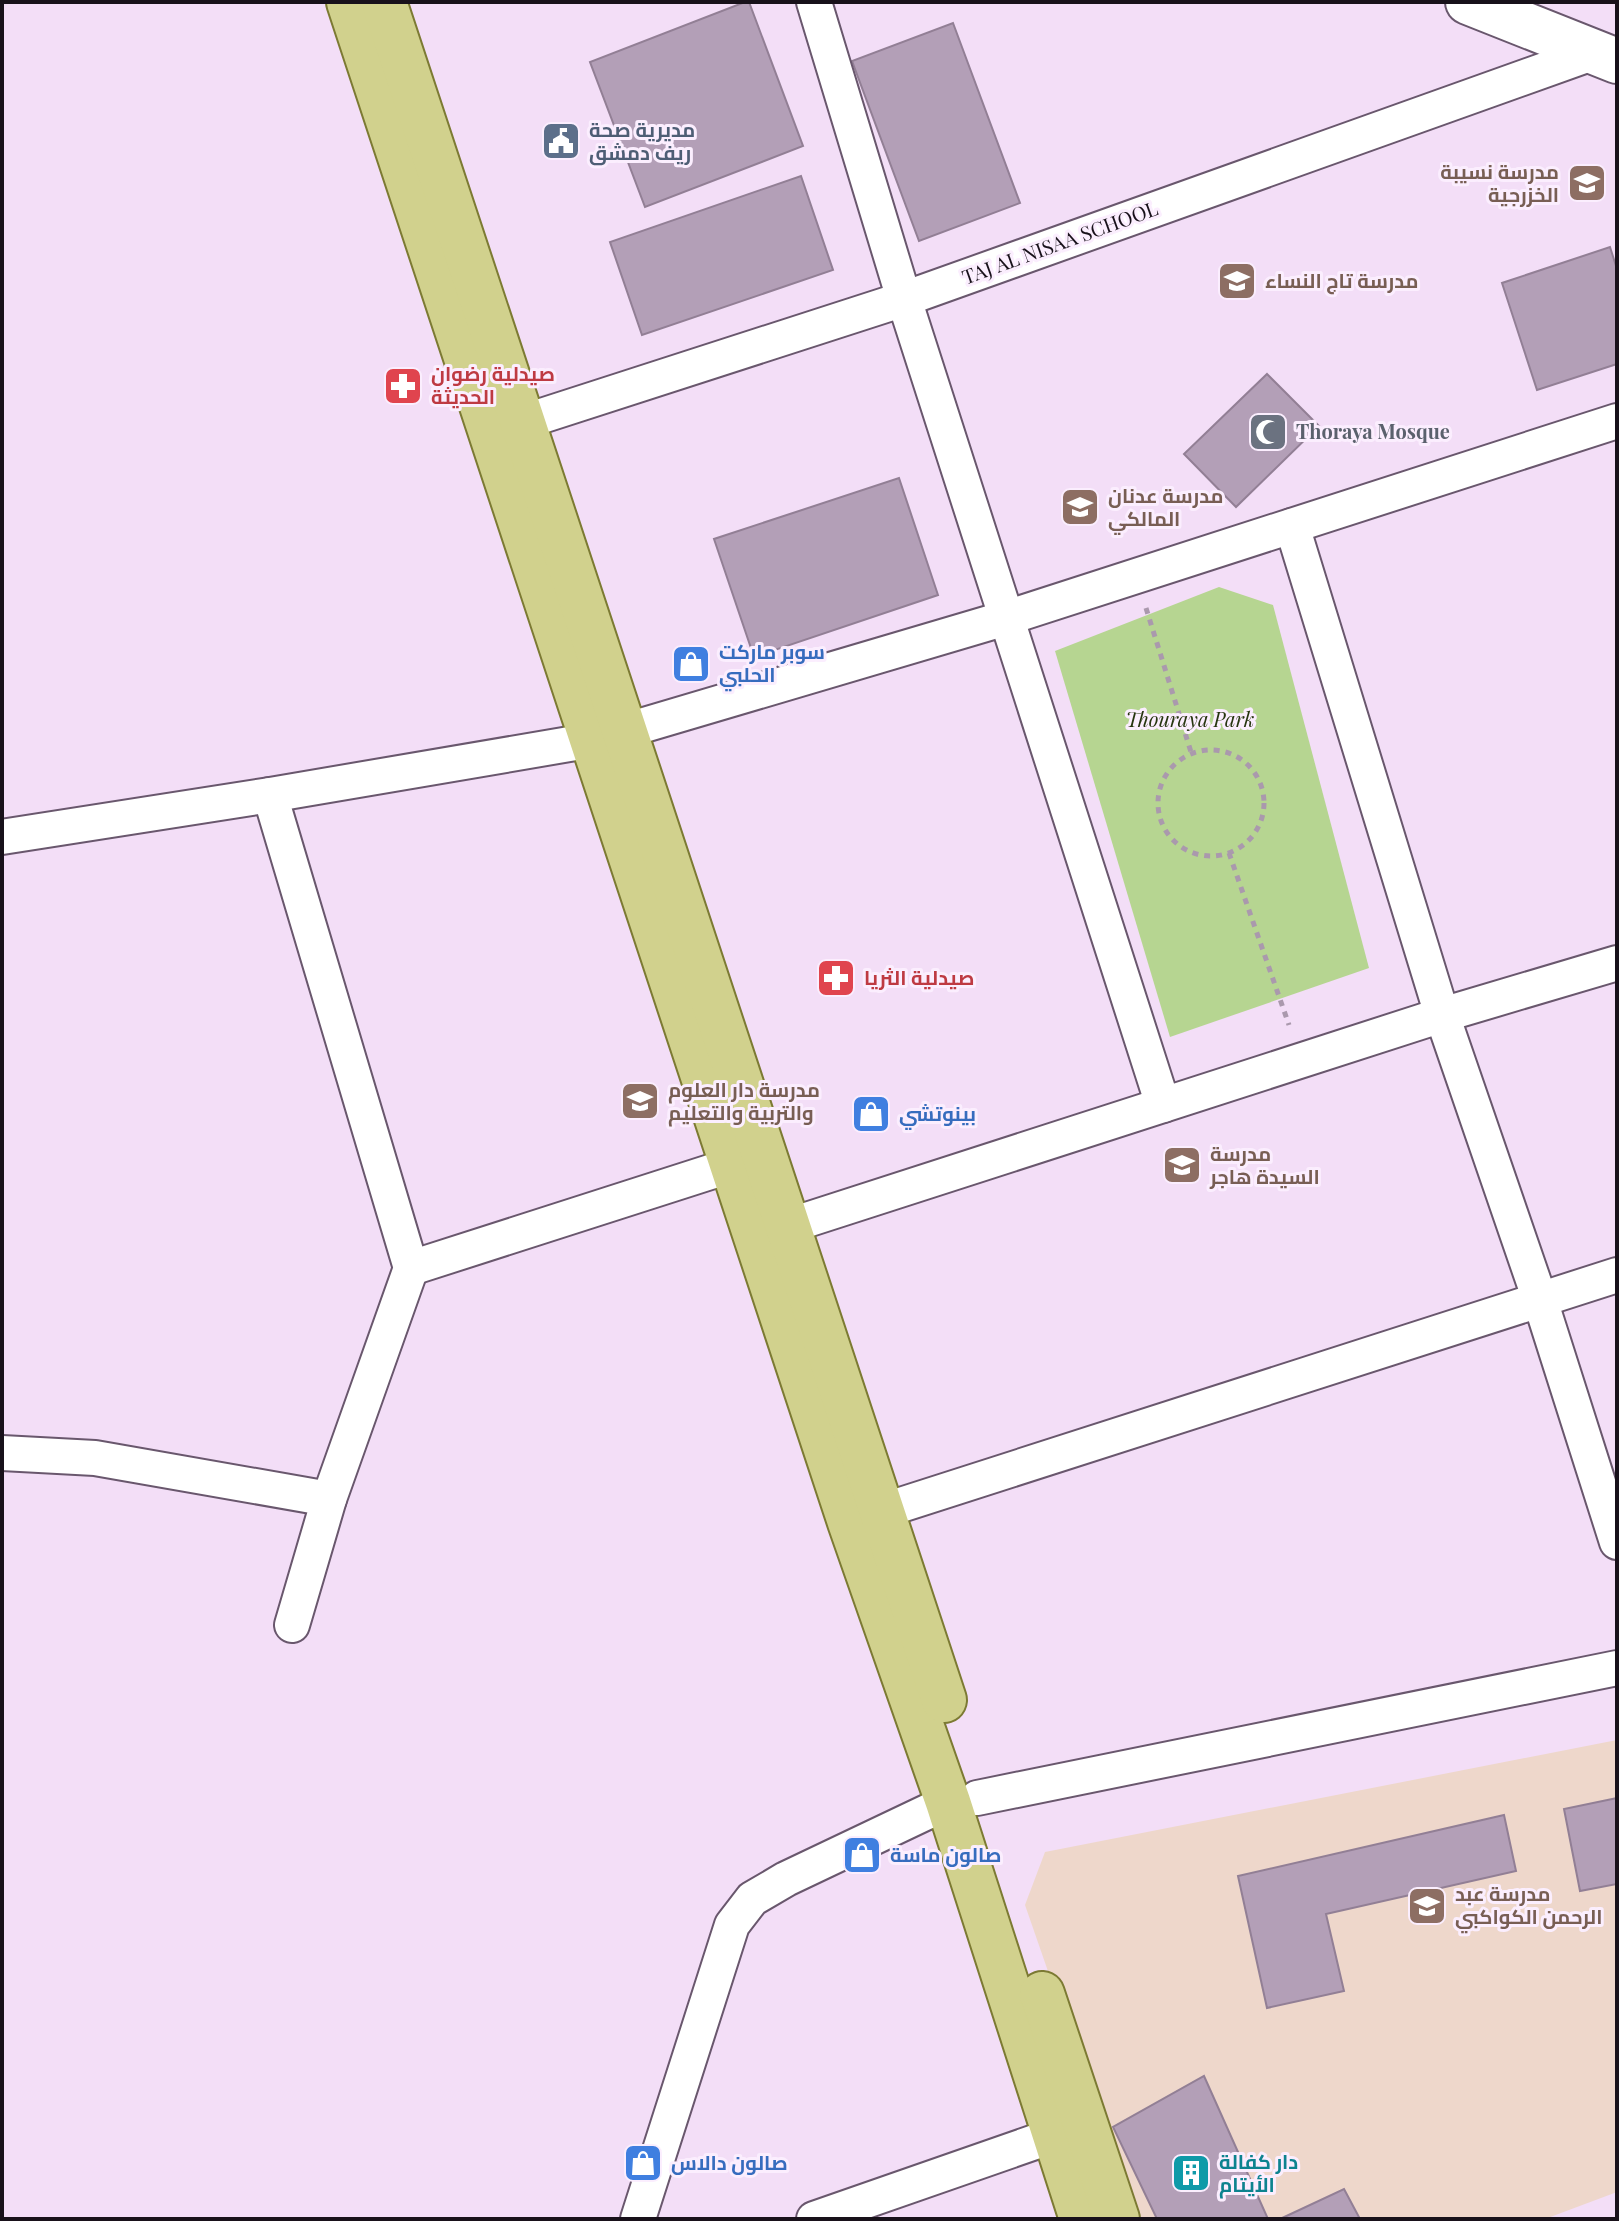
<svg xmlns="http://www.w3.org/2000/svg" width="1619" height="2221" font-family="'Playfair Display',Cairo,serif">
<style>
.education{fill:#eed7cb}
.green{fill:#b6d591}
.building{fill:#b39fb7;stroke:#927f95;stroke-width:2}
.lines{fill:none;stroke-linecap:round;stroke-linejoin:round}
.street-casing{stroke:#69576d;stroke-width:38}
.secondary-casing{stroke:#69576d;stroke-width:48}
.primary-casing{stroke:#7c7a33;stroke-width:48}
.path{stroke:#aa99ad;stroke-width:5;stroke-dasharray:6 6;stroke-linecap:butt}
.street{stroke:#fff;stroke-width:34}
.secondary{stroke:#fff;stroke-width:44}
.primary{stroke:#d1d18d;stroke-width:44}
.labels{text-anchor:middle;stroke-width:6;stroke-linejoin:round;paint-order:stroke}
.service-label{font-size:20px;font-weight:bold;fill:#4e5e75;stroke:#fbeefe;text-anchor:start}
.education-label{font-size:20px;font-weight:bold;fill:#785e54;stroke:#fbeefe;text-anchor:start}
.street-label{font-size:20px;fill:#18111a;stroke:#fbeefe}
.health-label{font-size:20px;font-weight:bold;fill:#be3a42;stroke:#fbeefe;text-anchor:start}
.worship-label{font-size:20px;font-weight:bold;fill:#5b616d;stroke:#fbeefe;text-anchor:start}
.shop-label{font-size:20px;font-weight:bold;fill:#366cbe;stroke:#fbeefe;text-anchor:start}
.park-label{font-size:20px;font-style:italic;fill:#26350f;stroke:#fbeefe}
.culture-label{font-size:20px;font-weight:bold;fill:#0d838f;stroke:#fbeefe;text-anchor:start}
</style>
<rect width="100%" height="100%" fill="#f3def7"/>
<path class="education" d="M1617,1740V2192L1545,2219H1134L1025,1905L1045,1852Z"/>
<path class="green" d="M1219,587L1273,605L1369,968L1170,1037L1055,651Z"/>
<g class="building">
<path d="M745,2H749L803,146L645,207L590,62Z"/>
<path d="M953,23L1020,203L919,241L852,61Z"/>
<path d="M801,176L833,270L642,335L610,242Z"/>
<path d="M1610,247L1617,269V364L1537,390L1502,283Z"/>
<path d="M1267,374L1319,426L1236,507L1184,454Z"/>
<path d="M899,478L938,595L754,657L714,539Z"/>
<path d="M1617,1798V1884L1580,1891L1564,1809Z"/>
<path d="M1504,1815L1516,1871L1326,1914L1344,1991L1267,2008L1238,1876Z"/>
<path d="M1204,2076L1268,2219H1157L1113,2127Z"/>
<path d="M1344,2189L1360,2219H1280Z"/>
</g>
<g class="lines">
<defs>
<g id="street">
<path d="M814,2L904,299L1163,1105"/>
<path d="M523,422L904,299L1595,52"/>
<path d="M1292,526L1442,1015L1540,1300L1617,1542"/>
<path d="M624,731L1006,618L1617,421"/>
<path d="M270,795L411,1268L732,1165"/>
<path d="M2,837L270,795L593,740"/>
<path d="M788,1226L1442,1015L1617,963"/>
<path d="M2,1453L95,1458L329,1499"/>
<path d="M882,1511L1617,1275"/>
<path d="M292,1625L329,1499L411,1268"/>
<path d="M977,1798L1617,1668"/>
<path d="M638,2219L732,1925L752,1899L786,1879L948,1802"/>
<path d="M814,2219L1055,2135"/>
</g>
<path id="secondary" d="M1468,2L1617,61"/>
<g id="primary">
<path d="M349,2L850,1522L948,1802L1082,2219"/>
<path d="M384,2L944,1700"/>
<path d="M1042,1994L1117,2219"/>
</g>
</defs>
<use href="#street" class="street-casing"/>
<use href="#secondary" class="secondary-casing"/>
<use href="#primary" class="primary-casing"/>
<g class="path">
<path d="M1146,608L1191,752"/>
<circle cx="1211" cy="803" r="53"/>
<path d="M1229,853L1289,1025"/>
</g>
<use href="#street" class="street"/>
<use href="#secondary" class="secondary"/>
<use href="#primary" class="primary"/>
</g>
<defs>
<symbol id="civic-square" viewBox="-11 -11 22 22"><rect x="-9" y="-9" width="18" height="18" rx="4" fill="#5c6f8a" stroke="#fbeefe"/><path d="M-.6-6.5H3V-4.5H.6V-3L4-1V1h2V6H-6V1h2V-1L-.6-3ZM-1.2 2.5V6h2.4V2.5Z" fill="#fff"/></symbol>
<symbol id="school-square" viewBox="-11 -11 22 22"><rect x="-9" y="-9" width="18" height="18" rx="4" fill="#8d6e63" stroke="#fbeefe"/><path d="M0-5L7-2L0 1L-7-2ZM-4 1L0 2.5L4 1V4Q0 6-4 4Z" fill="#fff"/></symbol>
<symbol id="pharmacy-square" viewBox="-11 -11 22 22"><rect x="-9" y="-9" width="18" height="18" rx="4" fill="#e0444e" stroke="#fbeefe"/><path d="M-2-6h4v4h4v4h-4v4h-4v-4h-4v-4h4Z" fill="#fff"/></symbol>
<symbol id="mosque-square" viewBox="-11 -11 22 22"><rect x="-9" y="-9" width="18" height="18" rx="4" fill="#6b7280" stroke="#fbeefe"/><path d="M3.5-4.9A6 6 0 1 0 3.5 4.9A5 5 0 1 1 3.5-4.9Z" fill="#fff"/></symbol>
<symbol id="shop-square" viewBox="-11 -11 22 22"><rect x="-9" y="-9" width="18" height="18" rx="4" fill="#3f7fe0" stroke="#fbeefe"/><path d="M-5-2.5h2.3a2.7 3.5 0 0 1 5.4 0H5L5.5 6h-11ZM-1.5-2.5h3a1.5 2.3 0 0 0-3 0Z" fill="#fff"/></symbol>
<symbol id="building-square" viewBox="-11 -11 22 22"><rect x="-9" y="-9" width="18" height="18" rx="4" fill="#0f9aa8" stroke="#fbeefe"/><path d="M-4-6H4V6H1V3H-1V6H-4ZM-2.5-4.3h1.7v1.8h-1.7ZM.8-4.3h1.7v1.8H.8ZM-2.5-1h1.7V.8h-1.7ZM.8-1h1.7V.8H.8Z" fill="#fff"/></symbol>
</defs>
<g fill-rule="evenodd">
<use href="#civic-square" x="539" y="119" width="44" height="44"/>
<use href="#school-square" x="1565" y="161" width="44" height="44"/>
<use href="#school-square" x="1215" y="259" width="44" height="44"/>
<use href="#pharmacy-square" x="381" y="364" width="44" height="44"/>
<use href="#mosque-square" x="1246" y="410" width="44" height="44"/>
<use href="#school-square" x="1058" y="485" width="44" height="44"/>
<use href="#shop-square" x="669" y="642" width="44" height="44"/>
<use href="#pharmacy-square" x="814" y="956" width="44" height="44"/>
<use href="#school-square" x="618" y="1079" width="44" height="44"/>
<use href="#shop-square" x="849" y="1092" width="44" height="44"/>
<use href="#school-square" x="1160" y="1143" width="44" height="44"/>
<use href="#shop-square" x="840" y="1833" width="44" height="44"/>
<use href="#school-square" x="1405" y="1884" width="44" height="44"/>
<use href="#shop-square" x="621" y="2141" width="44" height="44"/>
<use href="#building-square" x="1169" y="2151" width="44" height="44"/>
</g>
<g class="labels">
<g class="service-label">
<text x="589" y="137">مديرية صحة<tspan x="589" dy="23">ريف دمشق</tspan></text>
</g>
<g class="education-label">
<text x="1559" y="179" text-anchor="end">مدرسة نسيبة<tspan x="1559" dy="23">الخزرجية</tspan></text>
<text x="1265" y="288">مدرسة تاج النساء</text>
<text x="1108" y="503">مدرسة عدنان<tspan x="1108" dy="23">المالكي</tspan></text>
<text x="668" y="1097">مدرسة دار العلوم<tspan x="668" dy="23">والتربية والتعليم</tspan></text>
<text x="1210" y="1161">مدرسة<tspan x="1210" dy="23">السيدة هاجر</tspan></text>
<text x="1455" y="1901">مدرسة عبد<tspan x="1455" dy="23">الرحمن الكواكبي</tspan></text>
</g>
<g class="street-label">
<text transform="translate(1060 243) rotate(-20)" y="7">TAJ AL NISAA SCHOOL</text>
</g>
<g class="health-label">
<text x="431" y="381">صيدلية رضوان<tspan x="431" dy="23">الحديثة</tspan></text>
<text x="864" y="985">صيدلية الثريا</text>
</g>
<g class="worship-label">
<text x="1296" y="439">Thoraya Mosque</text>
</g>
<g class="shop-label">
<text x="719" y="659">سوبر ماركت<tspan x="719" dy="23">الحلبي</tspan></text>
<text x="899" y="1121">بينوتشي</text>
<text x="890" y="1862">صالون ماسة</text>
<text x="671" y="2170">صالون دالاس</text>
</g>
<g class="park-label">
<text x="1190" y="727">Thouraya Park</text>
</g>
<g class="culture-label">
<text x="1219" y="2169">دار كفالة<tspan x="1219" dy="23">الأيتام</tspan></text>
</g>
</g>
<rect width="1619" height="2221" fill="none" stroke="#18111a" stroke-width="8"/>
</svg>
